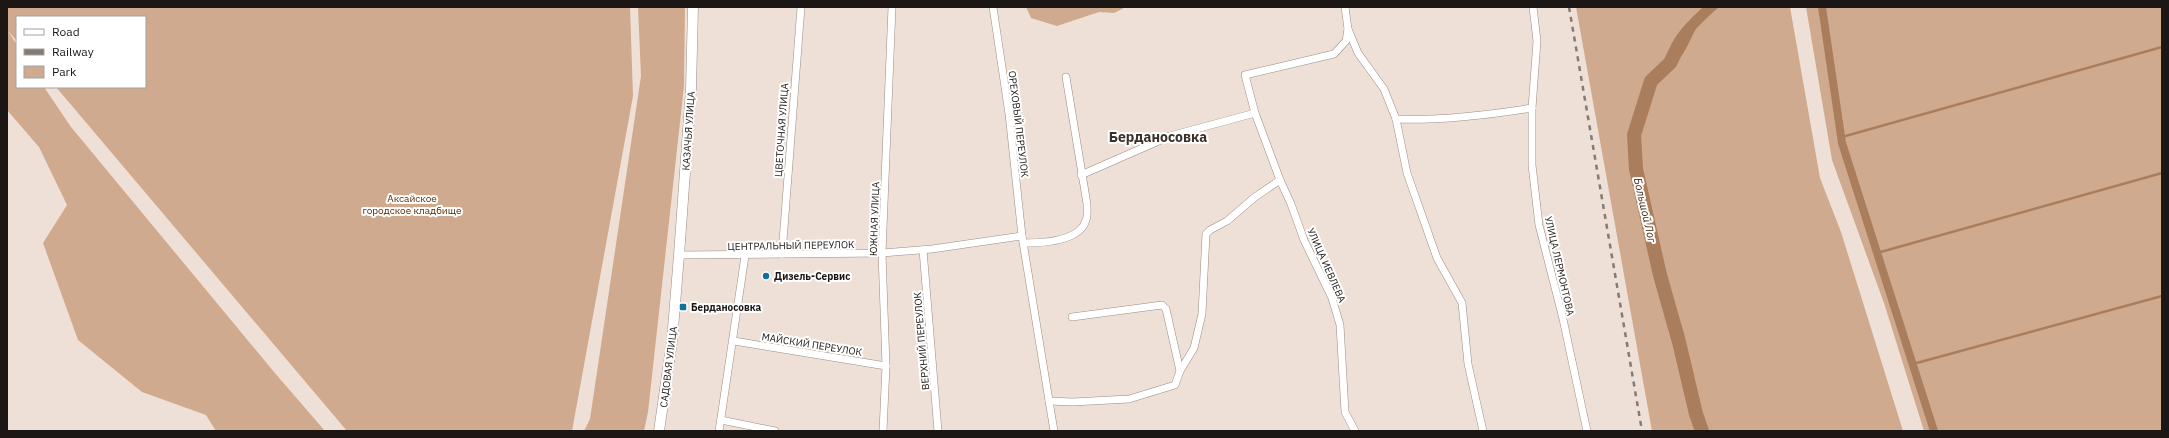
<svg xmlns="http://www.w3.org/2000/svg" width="2169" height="438" font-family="'IBM Plex Sans',sans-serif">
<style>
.green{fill:#d0aa8e}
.water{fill:#aa7d5c}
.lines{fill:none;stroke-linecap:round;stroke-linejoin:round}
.stream{stroke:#aa7d5c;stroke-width:2.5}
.canal{stroke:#aa7d5c;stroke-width:8}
.river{stroke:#aa7d5c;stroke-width:14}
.minor-casing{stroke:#998d84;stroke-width:8}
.secondary-casing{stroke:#998d84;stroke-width:11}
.minor{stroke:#fff;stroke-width:7}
.secondary{stroke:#fff;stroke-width:10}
.rail{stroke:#847b74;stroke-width:2.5;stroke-dasharray:5 5;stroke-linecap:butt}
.poi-dot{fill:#12709e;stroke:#fff;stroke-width:1.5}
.labels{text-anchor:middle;stroke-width:4;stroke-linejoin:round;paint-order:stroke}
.street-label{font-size:10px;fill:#1c1714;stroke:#fff}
.park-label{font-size:10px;fill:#552a00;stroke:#fff}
.poi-label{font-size:10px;font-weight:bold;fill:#1c1714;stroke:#fff;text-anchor:start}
.water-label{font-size:11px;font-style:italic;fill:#422207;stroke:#fff}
.district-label{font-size:14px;font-weight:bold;fill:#3b312a;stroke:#fff}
</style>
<rect width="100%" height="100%" fill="#eee0d6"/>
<g class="green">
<path d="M7,7H630L633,96L572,431H347L56,87H145V17H17V41L8,31L17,45V87H44L71,127L274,372L325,431H216L206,415L142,392L78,340L43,243L67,205L39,147L7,110Z"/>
<path d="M638,7H685L684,86L648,412L644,431H584L590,419L641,76Z"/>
<path d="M1026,7H1126L1114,13L1099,12L1057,26L1031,18Z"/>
<path d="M1576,7H1790L1820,178L1841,232L1903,431H1652Z"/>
<path d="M1806,7H2162V431H1924L1884,303L1832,160Z"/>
</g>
<path class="water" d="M1703,7H1719C1711,14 1703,21 1696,29C1688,42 1682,65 1665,67C1667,41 1685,24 1703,7Z"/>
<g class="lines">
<g class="stream">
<path d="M1842,137L2162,47"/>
<path d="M1877,253L2162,173"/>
<path d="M1913,364L2162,296"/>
</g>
<path class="canal" d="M1822,7L1842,143L1934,431"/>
<path class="river" d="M1675,53L1670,63L1651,81L1634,135L1636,169L1660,275L1679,342L1696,414L1702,431"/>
<defs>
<g id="minor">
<path d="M993,7L1009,114L1022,236L1054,431"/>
<path d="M1345,7L1348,29L1358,53L1384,89L1396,119L1407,173L1437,258L1462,303L1468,364L1483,431"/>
<path d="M1533,7L1537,41L1532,108V165L1539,225L1563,319L1587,431"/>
<path d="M1348,29L1346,41L1334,54L1245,75L1255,113L1280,180L1291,204L1304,240L1332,298L1340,325L1345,412L1355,431"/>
<path d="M1396,119C1441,121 1488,115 1532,108"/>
<path d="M1081,175L1170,136L1255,113"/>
<path d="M1024,243C1041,243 1080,242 1086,220C1088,216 1087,209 1087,204L1066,77"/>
<path d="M923,250L938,431"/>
<path d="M782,254L801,7"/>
<path d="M679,255L882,253L932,249L1022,236"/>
<path d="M734,341L886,366"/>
<path d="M1180,371L1194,348L1202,314L1206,234L1210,230L1227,221L1255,197L1280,180"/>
<path d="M1049,401L1073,402L1129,399L1175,385L1180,371L1166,309L1162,305L1072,317"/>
<path d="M721,420L775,431"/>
<path d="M719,431L745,256"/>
<path d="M883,431L886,366L882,253L892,7"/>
</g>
<path id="secondary" d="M659,431L672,341L679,255L691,89L693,7"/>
</defs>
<use href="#minor" class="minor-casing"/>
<use href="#secondary" class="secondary-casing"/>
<use href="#minor" class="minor"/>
<use href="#secondary" class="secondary"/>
<path class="rail" d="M1569,7L1642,431"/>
</g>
<g class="poi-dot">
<circle cx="766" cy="276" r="4"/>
<rect x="679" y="303" width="8" height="8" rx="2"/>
</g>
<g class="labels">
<g class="street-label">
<text transform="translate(1019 124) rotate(83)" y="4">ОРЕХОВЫЙ ПЕРЕУЛОК</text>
<text transform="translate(781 130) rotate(-86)" y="4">ЦВЕТОЧНАЯ УЛИЦА</text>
<text transform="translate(688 131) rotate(-86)" y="4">КАЗАЧЬЯ УЛИЦА</text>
<text transform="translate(874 219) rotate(-88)" y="4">ЮЖНАЯ УЛИЦА</text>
<text transform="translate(791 245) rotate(-1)" y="4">ЦЕНТРАЛЬНЫЙ ПЕРЕУЛОК</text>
<text transform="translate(1327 265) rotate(66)" y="4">УЛИЦА ИЕВЛЕВА</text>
<text transform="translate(1560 266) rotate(77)" y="4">УЛИЦА ЛЕРМОНТОВА</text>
<text transform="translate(921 341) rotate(-95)" y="4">ВЕРХНИЙ ПЕРЕУЛОК</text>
<text transform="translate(812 344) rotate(9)" y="4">МАЙСКИЙ ПЕРЕУЛОК</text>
<text transform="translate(668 367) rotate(-83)" y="4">САДОВАЯ УЛИЦА</text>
</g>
<g class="park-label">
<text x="412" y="202">Аксайское<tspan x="412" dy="12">городское кладбище</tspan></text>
</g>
<g class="poi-label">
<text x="774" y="280">Дизель-Сервис</text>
<text x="691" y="311">Берданосовка</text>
</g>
<g class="water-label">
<text transform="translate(1645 210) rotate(77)" y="4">Большой Лог</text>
</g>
<g class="district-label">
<text x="1158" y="142">Берданосовка</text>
</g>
</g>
<rect width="2169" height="438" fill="none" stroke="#1c1714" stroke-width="16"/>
<rect x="16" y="16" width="130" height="72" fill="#ffffff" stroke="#a4a2a1"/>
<rect x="24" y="29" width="20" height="6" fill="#ffffff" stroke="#a4a2a1"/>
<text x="52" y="36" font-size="12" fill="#1c1714">Road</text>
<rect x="24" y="49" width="20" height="6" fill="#847b74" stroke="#a4a2a1"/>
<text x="52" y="56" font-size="12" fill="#1c1714">Railway</text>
<rect x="24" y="66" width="20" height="12" fill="#d0aa8e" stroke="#a4a2a1"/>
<text x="52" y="76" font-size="12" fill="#1c1714">Park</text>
</svg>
